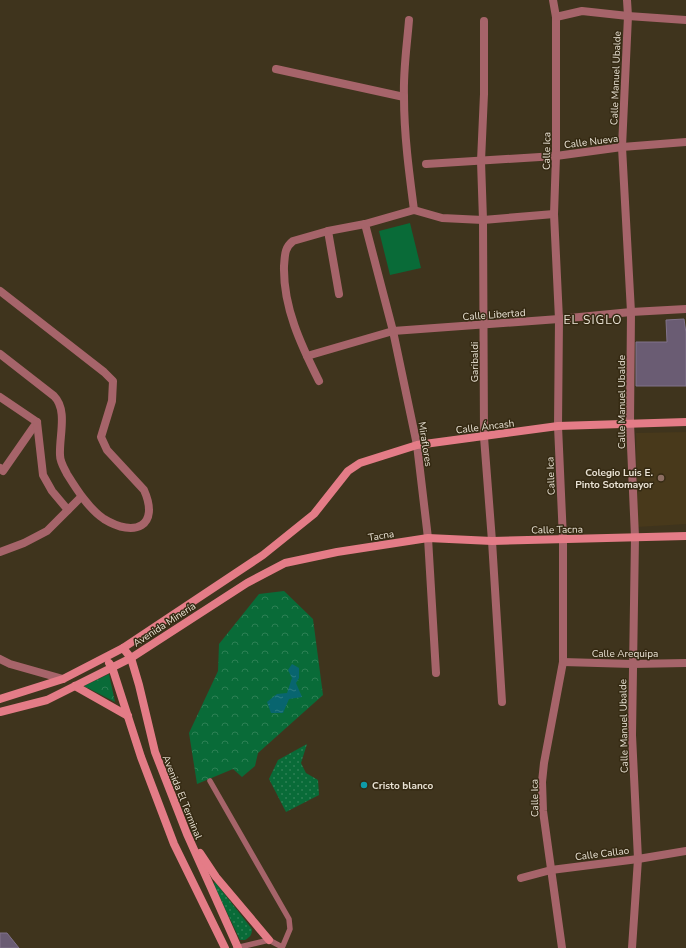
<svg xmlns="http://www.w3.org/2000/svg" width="686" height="948" font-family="'Nunito Sans',sans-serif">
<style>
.built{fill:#48391b}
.grass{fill:url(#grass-dots)}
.park{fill:url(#park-crowns)}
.pitch{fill:#096b38}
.water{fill:url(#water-ripples)}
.building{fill:#6a5c73;stroke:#81738b}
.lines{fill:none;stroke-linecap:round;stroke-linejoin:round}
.lane{stroke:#a6646a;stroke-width:5.5}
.street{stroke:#a6646a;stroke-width:8}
.secondary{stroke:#e47c87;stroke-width:8}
.education-dot{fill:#8d6e63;stroke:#352a13;stroke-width:1.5}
.culture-dot{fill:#0f9aa8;stroke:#352a13;stroke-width:1.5}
.labels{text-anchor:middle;stroke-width:3;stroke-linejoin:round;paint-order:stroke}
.street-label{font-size:10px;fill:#e9e2d4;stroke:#352a13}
.poi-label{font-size:10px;font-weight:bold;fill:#e9e2d4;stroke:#352a13;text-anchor:end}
.quarter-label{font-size:12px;letter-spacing:1px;fill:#e9e2d4;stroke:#352a13}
</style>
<defs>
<pattern id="grass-dots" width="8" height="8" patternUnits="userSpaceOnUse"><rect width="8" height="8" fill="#096b38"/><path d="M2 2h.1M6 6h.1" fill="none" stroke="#2d8054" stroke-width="1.8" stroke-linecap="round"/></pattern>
<pattern id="park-crowns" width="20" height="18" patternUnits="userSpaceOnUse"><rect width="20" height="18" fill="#096b38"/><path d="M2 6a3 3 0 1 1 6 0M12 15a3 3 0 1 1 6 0" fill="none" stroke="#2d8054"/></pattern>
<pattern id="water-ripples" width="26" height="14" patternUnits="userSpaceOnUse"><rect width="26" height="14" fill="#08656f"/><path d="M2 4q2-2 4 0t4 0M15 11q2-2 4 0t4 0" fill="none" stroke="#2c7b83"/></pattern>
</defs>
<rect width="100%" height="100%" fill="#3f341d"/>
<path class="built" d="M686,432V524L637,527L636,433Z"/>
<g class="grass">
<path d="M307,744L301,763L306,773L318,780L319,795L286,812L269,779L278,760Z"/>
<path d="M215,882L252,929C252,935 250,937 245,940H240L215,887L214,883Z"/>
</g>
<g class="park">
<path d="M284,591L313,619L323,695L258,753L255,766L242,777L233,769L197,784L189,733L218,671L219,644L259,594Z"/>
<path d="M109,674L115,702L84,686Z"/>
</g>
<path class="pitch" d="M410,223L421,268L390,275L379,231Z"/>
<path class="water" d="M292,664L299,668V678L296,683L302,697L289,699L283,713H271L267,702L277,694L287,693L292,678L288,670Z"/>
<g class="building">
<path d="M684,319L686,333V386H636V342H667L666,320Z"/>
<path d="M0,933H7L19,948H0Z"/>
</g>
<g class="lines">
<g class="lane">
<path d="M210,781L289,919L290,929L282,948"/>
<path d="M236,948L269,940L282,947"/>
</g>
<g class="street">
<path d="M553,0L556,17V156L554,214L559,319L558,426L563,539V662L544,763L542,782L543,811L562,948"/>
<path d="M627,0L628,16L622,147L631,312L630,423L635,537L632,735L638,859L632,948"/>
<path d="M556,17L582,11L628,16L686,20"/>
<path d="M409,20C407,45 403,71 404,97C404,134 409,172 414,210"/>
<path d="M484,21V94L481,161L483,220L484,437L492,541L502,702"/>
<path d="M276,69L404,97"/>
<path d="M426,164L556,156L622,147L686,142"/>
<path d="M365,224L393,331L417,445L428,538L436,673"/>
<path d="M328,231L339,294"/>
<path d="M0,291L104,372L113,381L112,401L101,437L107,450L144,490C160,526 135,538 104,519C89,509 77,490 67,474C64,468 60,462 60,455C59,436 68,410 54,396L0,354"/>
<path d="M307,356L393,331L559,319L631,312L686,309"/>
<path d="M319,381C301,345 283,307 284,266C285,256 284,248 293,241L328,231L365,224L414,210L442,218L483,220L554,214"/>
<path d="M0,397L37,422L3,471L0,468"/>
<path d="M37,422L43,475L52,491L68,510"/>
<path d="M0,552L24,543L47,531L81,497"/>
<path d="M0,659L10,664L63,679"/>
<path d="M563,662L632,664L686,663"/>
<path d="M521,878L551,870L638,859L686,851"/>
</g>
<g class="secondary">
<path d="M123,648L131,658L139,685L155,752L187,834L238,948"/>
<path d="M109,663L112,667L141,757L174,844L225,948"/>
<path d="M75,686L128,716"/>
<path d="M0,699L63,679L123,648L263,555L314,514L348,471L360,463L417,445L558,426L686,422"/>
<path d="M0,712L47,700L131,658L247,583L285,563L337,552L428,538L492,541L686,536"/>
<path d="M200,853L216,877L269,940"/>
</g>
</g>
<circle class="education-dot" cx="661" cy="478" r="4"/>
<circle class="culture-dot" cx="364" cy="785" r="4"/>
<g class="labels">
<g class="street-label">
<text transform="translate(615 78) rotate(-88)" y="4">Calle Manuel Ubalde</text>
<text transform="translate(591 141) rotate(-7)" y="4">Calle Nueva</text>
<text transform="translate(546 151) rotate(-89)" y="4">Calle Ica</text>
<text transform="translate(494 314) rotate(-4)" y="4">Calle Libertad</text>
<text transform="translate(474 362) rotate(-90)" y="4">Garibaldi</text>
<text transform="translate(621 402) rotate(-90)" y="4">Calle Manuel Ubalde</text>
<text transform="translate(485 426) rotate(-7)" y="4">Calle Áncash</text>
<text transform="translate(426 444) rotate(81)" y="4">Miraflores</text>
<text transform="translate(550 476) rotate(-92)" y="4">Calle Ica</text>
<text transform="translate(557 529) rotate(-1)" y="4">Calle Tacna</text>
<text transform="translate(381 535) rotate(-9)" y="4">Tacna</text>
<text transform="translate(164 624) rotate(-33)" y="4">Avenida Minería</text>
<text x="625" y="657">Calle Arequipa</text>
<text transform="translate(623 726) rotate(-91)" y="4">Calle Manuel Ubalde</text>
<text transform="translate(183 797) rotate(68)" y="4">Avenida El Terminal</text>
<text transform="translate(534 798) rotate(-91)" y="4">Calle Ica</text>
<text transform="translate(602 853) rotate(-7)" y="4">Calle Callao</text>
</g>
<g class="poi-label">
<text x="653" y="476">Colegio Luis E.<tspan x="653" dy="12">Pinto Sotomayor</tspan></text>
<text x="372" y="789" text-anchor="start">Cristo blanco</text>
</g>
<g class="quarter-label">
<text x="593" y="324">EL SIGLO</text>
</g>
</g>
</svg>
